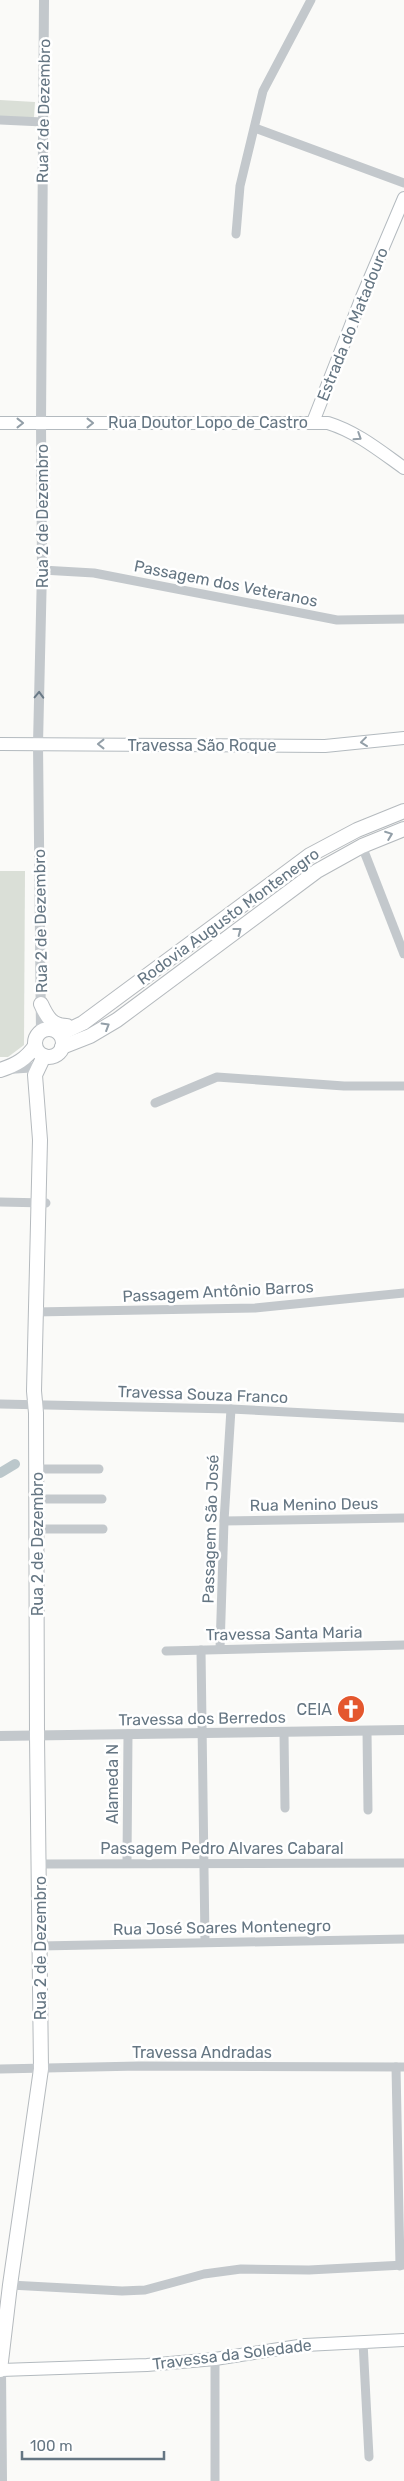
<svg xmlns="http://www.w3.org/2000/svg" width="404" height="2481" font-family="Rubik,sans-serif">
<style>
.green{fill:#dadfd7}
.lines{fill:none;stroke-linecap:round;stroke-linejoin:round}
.canal{stroke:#bbc7cb;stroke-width:10}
.secondary-casing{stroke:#b3babf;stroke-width:14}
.primary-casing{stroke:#b5babe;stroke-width:16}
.minor{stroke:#c3c8cc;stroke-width:9}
.tertiary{stroke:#c3c8cc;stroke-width:10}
.secondary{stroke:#fff;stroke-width:12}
.primary{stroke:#fff;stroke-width:14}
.oneway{stroke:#939fa8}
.oneway2{stroke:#6a7a87}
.labels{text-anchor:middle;stroke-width:5;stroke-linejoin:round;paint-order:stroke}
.street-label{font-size:16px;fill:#657683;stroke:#fff}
.poi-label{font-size:16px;fill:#657683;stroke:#fff;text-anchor:end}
</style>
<rect width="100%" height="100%" fill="#fafaf8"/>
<g class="green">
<path d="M0,100L35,102L34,117H0Z"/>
<path d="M0,871H25L24,1045L8,1057H0Z"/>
</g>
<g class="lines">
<path class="canal" d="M0,1473L15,1464"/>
<defs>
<g id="secondary">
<path d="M313,422L362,297L404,198"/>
<path d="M0,423H328C357,432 380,451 404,468"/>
<path d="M0,744L325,746L404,738"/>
<path d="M1,2370L147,2365L215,2359L305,2345L404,2340"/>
</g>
<g id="primary">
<path d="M41,1004C47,1017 52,1026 67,1026"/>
<circle cx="49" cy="1043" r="14"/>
<path d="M60,1034L83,1023L310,855L357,830L404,811"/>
<path d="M62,1047L90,1036L117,1020L317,871L362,846L404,829"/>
<path d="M0,1070C16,1065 26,1059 35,1046"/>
<path d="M0,2370L10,2285L41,2069L37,1736L36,1413L34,1391L40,1140L35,1075L44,1056"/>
</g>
</defs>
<use href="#secondary" class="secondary-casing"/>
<use href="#primary" class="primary-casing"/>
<g class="minor">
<path d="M0,120L43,122"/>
<path d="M255,128L404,183"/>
<path d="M236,234L240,186L263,91L311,0"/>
<path d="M42,570L94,573L337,620L404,619"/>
<path d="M362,846L404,954"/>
<path d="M155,1103L217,1077L344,1086H404"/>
<path d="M0,1202L46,1203"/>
<path d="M34,1312L255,1308L404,1293"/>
<path d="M0,1404L231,1409L404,1418"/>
<path d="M37,1469H99"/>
<path d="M37,1499H102"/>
<path d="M224,1521L404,1518"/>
<path d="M37,1529H103"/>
<path d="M220,1649L224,1521L231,1409"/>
<path d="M201,1650L205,1942"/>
<path d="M166,1651L404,1645"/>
<path d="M367,1731L368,1810"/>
<path d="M284,1733L285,1808"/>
<path d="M127,1863L128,1734"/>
<path d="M39,1864L404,1863"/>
<path d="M40,1946L404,1939"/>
<path d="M396,2067L400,2266"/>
<path d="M0,2069L139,2066L404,2067"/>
<path d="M10,2285L122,2291L145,2290L204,2274L241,2269L309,2270L404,2265"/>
<path d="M363,2342L369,2457"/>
<path d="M215,2481V2359"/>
</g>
<g class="tertiary">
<path d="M41,1032L38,744L42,570L41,423L44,0"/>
<path d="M8,1069L38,1067"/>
<path d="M0,1736L404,1730"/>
<path d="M1,2370L2,2481"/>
</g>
<use href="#secondary" class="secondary"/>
<use href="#primary" class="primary"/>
</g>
<defs><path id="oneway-chevron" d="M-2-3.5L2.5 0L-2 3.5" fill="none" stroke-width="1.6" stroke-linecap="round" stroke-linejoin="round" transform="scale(1.25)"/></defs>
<g class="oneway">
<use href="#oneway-chevron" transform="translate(20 423)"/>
<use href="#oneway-chevron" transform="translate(90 423)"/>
<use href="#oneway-chevron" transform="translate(358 437) rotate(33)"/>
<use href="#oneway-chevron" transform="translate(364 742) rotate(173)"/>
<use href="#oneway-chevron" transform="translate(101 744) rotate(-180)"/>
<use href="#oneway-chevron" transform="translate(389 835) rotate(-21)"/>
<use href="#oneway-chevron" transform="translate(238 931) rotate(-37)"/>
<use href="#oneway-chevron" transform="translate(106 1026) rotate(-31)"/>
</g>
<use class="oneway2" href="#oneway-chevron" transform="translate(39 695) rotate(-88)"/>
<defs>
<symbol id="church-disc" viewBox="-11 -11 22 22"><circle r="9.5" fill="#e4572e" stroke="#fff"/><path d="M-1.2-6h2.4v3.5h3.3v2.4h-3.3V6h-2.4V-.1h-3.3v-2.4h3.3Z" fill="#fff"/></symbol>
</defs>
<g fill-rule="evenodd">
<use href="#church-disc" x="335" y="1693" width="32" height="32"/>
</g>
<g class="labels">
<g class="street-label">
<text transform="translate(43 111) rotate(-89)" y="6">Rua 2 de Dezembro</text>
<text transform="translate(352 324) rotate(-68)" y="6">Estrada do Matadouro</text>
<text x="208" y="428">Rua Doutor Lopo de Castro</text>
<text transform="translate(42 516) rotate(-90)" y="6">Rua 2 de Dezembro</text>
<text transform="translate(226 583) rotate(11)" y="6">Passagem dos Veteranos</text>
<text x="202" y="751">Travessa São Roque</text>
<text transform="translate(228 916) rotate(-36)" y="6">Rodovia Augusto Montenegro</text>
<text transform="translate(40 921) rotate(-91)" y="6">Rua 2 de Dezembro</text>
<text transform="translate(218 1291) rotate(-3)" y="6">Passagem Antônio Barros</text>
<text transform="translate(203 1394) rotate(2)" y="6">Travessa Souza Franco</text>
<text transform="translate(314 1504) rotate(-1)" y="6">Rua Menino Deus</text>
<text transform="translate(210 1529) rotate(-88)" y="6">Passagem São José</text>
<text transform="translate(37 1544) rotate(-90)" y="6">Rua 2 de Dezembro</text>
<text transform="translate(284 1633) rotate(-1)" y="6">Travessa Santa Maria</text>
<text transform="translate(202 1718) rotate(-1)" y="6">Travessa dos Berredos</text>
<text transform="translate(112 1784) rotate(-90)" y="6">Alameda N</text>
<text x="222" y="1854">Passagem Pedro Alvares Cabaral</text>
<text transform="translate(222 1927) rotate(-1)" y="6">Rua José Soares Montenegro</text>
<text transform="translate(40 1948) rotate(-90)" y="6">Rua 2 de Dezembro</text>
<text x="202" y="2058">Travessa Andradas</text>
<text transform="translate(232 2354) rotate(-7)" y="6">Travessa da Soledade</text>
</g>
<g class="poi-label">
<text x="332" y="1715">CEIA</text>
</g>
</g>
<path d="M22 2451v8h142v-8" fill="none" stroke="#657683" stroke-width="2.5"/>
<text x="30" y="2451" font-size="15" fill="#657683" stroke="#ffffff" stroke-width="4" paint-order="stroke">100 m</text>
</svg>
